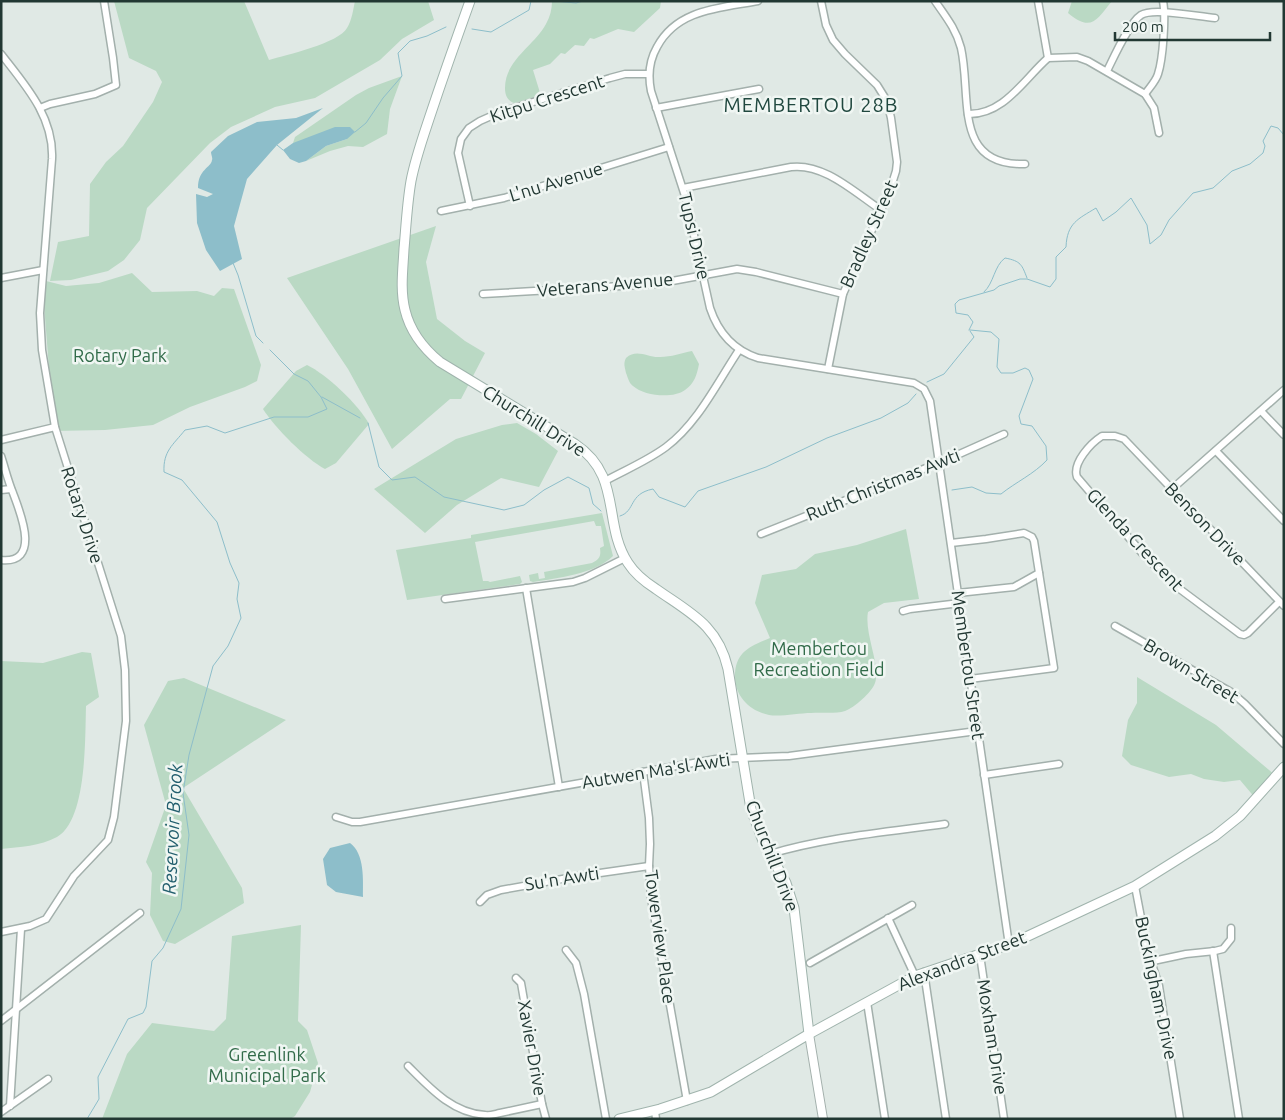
<svg xmlns="http://www.w3.org/2000/svg" width="1285" height="1120" font-family="Ubuntu,sans-serif">
<style>
.green{fill:#bad9c4}
.water{fill:#8dbeca}
.lines{fill:none;stroke-linecap:round;stroke-linejoin:round}
.stream{stroke:#8dbeca;stroke-width:1}
.minor-casing{stroke:#a3b0ac;stroke-width:9}
.tertiary-casing{stroke:#a3b0ac;stroke-width:10}
.secondary-casing{stroke:#a0b4ad;stroke-width:11}
.minor{stroke:#fff;stroke-width:6}
.tertiary{stroke:#fff;stroke-width:8}
.secondary{stroke:#fff;stroke-width:9}
.labels{text-anchor:middle;stroke-width:5;stroke-linejoin:round;paint-order:stroke}
.street-label{font-size:18px;fill:#223833;stroke:#f0f6f3}
.park-label{font-size:18px;fill:#316b49;stroke:#f0f6f3}
.water-label{font-size:19px;font-style:italic;fill:#235f6e;stroke:#f0f6f3}
.quarter-label{font-size:20px;letter-spacing:1px;fill:#20483f;stroke:#f0f6f3}
</style>
<rect width="100%" height="100%" fill="#e0e9e5"/>
<g class="green">
<path d="M114,1H244L269,60C286,55 339,43 347,28C352,20 353,10 355,1H428L434,20L402,39L380,60L315,98L275,107L231,127L210,143L147,208L140,240L124,260L108,271L71,280L50,281L58,242L89,236L90,184L106,162L123,146L153,102L162,82L156,71L129,58Z"/>
<path d="M552,1H661L660,8L634,32L618,29L594,39L590,38L584,46L575,45L565,54L561,53L550,64L533,70L541,96L514,103C507,100 505,95 505,88C505,60 534,46 546,24C550,17 552,9 552,1Z"/>
<path d="M1072,1H1112C1096,21 1091,32 1068,13Z"/>
<path d="M402,76L390,109L387,134L363,147L348,146L330,151L306,161L326,146L347,139L293,143L295,137L356,95L369,88Z"/>
<path d="M436,226L426,262L437,319L465,341L485,353L461,399H450L392,449L348,369L287,278Z"/>
<path d="M132,273L152,292L197,291L214,296L222,288L234,289L261,365L257,381L245,387L190,407L153,425L105,430L54,431L42,280L66,286L99,283Z"/>
<path d="M692,351L699,364C697,375 694,384 685,390C673,399 644,396 633,386C629,383 628,378 626,373C625,367 623,364 626,358C637,348 648,358 660,357C671,357 682,353 692,351Z"/>
<path d="M307,365C326,374 359,405 369,424L336,463L325,469C306,459 275,428 263,409L296,371Z"/>
<path d="M517,423L536,434L558,451L539,487L501,478L457,505L425,533L374,489L456,439L502,425Z"/>
<path d="M602,513L613,556C595,574 558,578 533,582L530,581L529,575L538,573L539,579L545,578L544,572L592,563C600,559 601,556 600,548L604,546L601,526H596L594,521L475,542L483,581H488L490,582L520,576L522,582L520,584L407,600L396,550L471,538V535Z"/>
<path d="M906,529L919,599L884,603L868,612C864,634 881,665 875,683C872,692 854,708 845,711C836,714 821,712 811,713C799,713 780,717 769,715C750,711 735,697 735,676C735,652 750,646 770,638L755,603L762,575L796,569L815,554L857,545Z"/>
<path d="M82,652L91,653L99,697L86,706C85,738 87,820 57,837C40,846 20,847 1,849V661L43,663Z"/>
<path d="M1137,677L1216,725L1276,776L1256,799L1240,780L1224,782L1204,779L1191,774L1169,777L1131,765L1122,756L1128,720L1137,703Z"/>
<path d="M184,678L286,720L183,788L242,888L244,903L175,944L163,941L150,915L152,873L146,862L166,805L144,725L168,681Z"/>
<path d="M301,925L298,1021L307,1030L318,1063L310,1092L295,1116L290,1119H102L127,1054L152,1023L214,1031L226,1019L232,936Z"/>
</g>
<g class="water">
<path d="M323,108L277,145L247,179L234,226L242,259L220,271L206,250L197,223L196,194L207,197L213,194L198,188C198,169 211,168 212,160C213,158 211,155 211,152L228,136L257,122L296,118Z"/>
<path d="M335,127H350L355,132L347,139L326,146L306,161L299,163L290,159L283,150L293,143Z"/>
<path d="M350,843C365,854 363,880 363,897L336,892L327,885L323,859L330,848Z"/>
</g>
<g class="lines">
<g class="stream">
<path d="M554,1L576,3L583,1"/>
<path d="M472,29L491,32L529,10L531,1"/>
<path d="M355,132L366,123L383,98L402,76L398,53L410,41L427,36L446,27"/>
<path d="M277,145L283,150"/>
<path d="M233,263L238,275L256,336L263,343"/>
<path d="M984,292C994,283 994,266 1005,258C1021,261 1022,265 1027,278"/>
<path d="M969,330L973,322L968,315L956,313L955,304L959,300L994,290L999,286L1020,279H1027L1050,287L1056,279V257L1066,247C1067,223 1078,219 1096,208L1103,221L1116,212L1131,198L1147,225L1150,244L1161,235L1169,220L1193,193L1213,188L1232,171L1250,164L1263,153L1265,146L1263,141L1271,126L1278,128L1284,135"/>
<path d="M927,382L944,374L974,337L970,331"/>
<path d="M322,397L360,418"/>
<path d="M368,423L379,467L392,480L415,477L444,497L504,510L524,505L544,490L568,477L589,488L593,504L601,511"/>
<path d="M952,490L972,487L986,493L1001,494C1016,482 1034,474 1047,460L1046,446L1032,426L1021,424L1019,416L1033,379L1029,370L1025,368L1013,373H1001L997,367L999,339L991,332L970,330"/>
<path d="M620,516C636,511 628,494 653,489L659,497L685,507L698,491L766,467L827,438L881,418L908,403L916,394"/>
<path d="M87,1119L99,1099L98,1077L128,1019L143,1013L146,1007L152,961L163,948L181,909L189,835L183,793L189,755L213,666L228,646L241,618L237,599L239,583L230,563L217,522L182,480L164,472C163,451 173,445 185,430L207,426L225,433L274,417H308L327,409L321,397L308,381L294,374L270,350"/>
</g>
<defs>
<g id="minor">
<path d="M758,1C720,8 677,9 657,47C649,61 648,76 651,91L686,199L710,308C718,332 733,350 758,358L914,383L924,389L930,401L1009,945"/>
<path d="M821,1L826,25L833,40L845,54L877,85L887,101L891,118L897,162L896,171L890,190L843,294L828,369"/>
<path d="M935,1C946,17 956,29 961,48C972,96 952,166 1025,164"/>
<path d="M1038,1L1048,58"/>
<path d="M1,54C26,86 54,117 52,159L40,313L42,350L55,427L121,636L125,670L126,721L114,817L108,840L74,876L46,919L30,926L1,932"/>
<path d="M1107,71C1114,57 1129,23 1141,15C1153,7 1199,17 1215,18"/>
<path d="M1145,94C1150,87 1156,81 1158,74C1163,59 1166,16 1163,1"/>
<path d="M40,108L50,104L95,94L116,85L113,58L104,1"/>
<path d="M656,108L759,89"/>
<path d="M968,114C1004,115 1024,79 1048,58L1077,57L1088,61L1145,94L1154,108L1159,133"/>
<path d="M683,188L791,167C824,163 854,192 881,210"/>
<path d="M470,206L458,153L461,139L469,128L480,121L498,113L610,78L625,74H649"/>
<path d="M441,211L504,198L669,147"/>
<path d="M1,278L43,270"/>
<path d="M483,294L656,284L737,269L756,272L843,294"/>
<path d="M1261,411L1284,435"/>
<path d="M1,440L55,427"/>
<path d="M1216,451L1284,521"/>
<path d="M1,456C5,468 8,481 13,493C20,512 42,564 1,560"/>
<path d="M605,481C625,470 647,461 666,447C698,423 717,383 739,350"/>
<path d="M1172,489L1284,390"/>
<path d="M1,490L11,489"/>
<path d="M761,534L946,460L1004,434"/>
<path d="M951,543L986,539L1024,533L1032,537L1034,541L1054,668L970,679"/>
<path d="M526,588L559,787"/>
<path d="M958,593L1014,587L1039,573"/>
<path d="M445,599L573,582L585,578L625,558"/>
<path d="M1279,602L1248,633L1244,635L1240,634L1173,584L1142,553L1077,477C1072,463 1091,443 1102,436H1115L1124,439L1284,606"/>
<path d="M903,611L910,609L960,603"/>
<path d="M1115,626L1231,692L1245,704L1284,744"/>
<path d="M643,772L649,818L650,844L649,866L651,898L687,1101"/>
<path d="M984,775L1059,764"/>
<path d="M336,817L352,822H360L716,759L789,756L977,731"/>
<path d="M770,854C827,837 887,832 945,824"/>
<path d="M1135,886L1147,949L1159,986L1180,1119"/>
<path d="M480,902L487,895L501,890L579,876L649,866"/>
<path d="M888,918L915,976"/>
<path d="M566,950L576,963L584,994L606,1119"/>
<path d="M1213,951L1239,1119"/>
<path d="M980,955L1004,1119"/>
<path d="M1153,961L1186,954L1215,951L1223,949L1231,939V928"/>
<path d="M810,963L912,905"/>
<path d="M924,972L946,1119"/>
<path d="M516,978L521,983L542,1104L546,1119"/>
<path d="M867,1002L885,1119"/>
<path d="M1,1021L140,913"/>
<path d="M408,1066C429,1087 452,1113 485,1115C489,1116 495,1114 500,1113C514,1110 528,1107 542,1104"/>
<path d="M10,1106L21,929"/>
<path d="M655,1111L656,1119"/>
<path d="M1,1112L48,1079"/>
</g>
<path id="tertiary" d="M809,1034L823,1119"/>
<g id="secondary">
<path d="M470,1C456,40 442,80 429,119C422,140 415,160 411,181C407,204 406,227 404,249C403,269 400,290 405,310C410,331 423,348 440,362L575,444C623,476 602,523 628,563C635,574 645,582 656,589C690,613 718,625 728,669L751,809L763,841L786,883L794,908L809,1034"/>
<path d="M619,1119L660,1109L711,1092L809,1034L915,976L1013,943L1135,886L1215,836L1240,816L1284,767"/>
</g>
</defs>
<use href="#minor" class="minor-casing"/>
<use href="#tertiary" class="tertiary-casing"/>
<use href="#secondary" class="secondary-casing"/>
<use href="#minor" class="minor"/>
<use href="#tertiary" class="tertiary"/>
<use href="#secondary" class="secondary"/>
</g>
<g class="labels">
<g class="street-label">
<text transform="translate(547 99) rotate(-18)" y="6">Kitpu Crescent</text>
<text transform="translate(556 182) rotate(-17)" y="6">L'nu Avenue</text>
<text transform="translate(869 234) rotate(-66)" y="6">Bradley Street</text>
<text transform="translate(694 236) rotate(77)" y="6">Tupsi Drive</text>
<text transform="translate(605 285) rotate(-5)" y="6">Veterans Avenue</text>
<text transform="translate(534 421) rotate(32)" y="6">Churchill Drive</text>
<text transform="translate(883 485) rotate(-22)" y="6">Ruth Christmas Awti</text>
<text transform="translate(82 515) rotate(72)" y="6">Rotary Drive</text>
<text transform="translate(1205 524) rotate(46)" y="6">Benson Drive</text>
<text transform="translate(1135 540) rotate(47)" y="6">Glenda Crescent</text>
<text transform="translate(968 665) rotate(82)" y="6">Membertou Street</text>
<text transform="translate(1191 671) rotate(31)" y="6">Brown Street</text>
<text transform="translate(656 771) rotate(-9)" y="6">Autwen Ma'sl Awti</text>
<text transform="translate(772 856) rotate(69)" y="6">Churchill Drive</text>
<text transform="translate(562 879) rotate(-9)" y="6">Su'n Awti</text>
<text transform="translate(660 937) rotate(82)" y="6">Towerview Place</text>
<text transform="translate(962 961) rotate(-21)" y="6">Alexandra Street</text>
<text transform="translate(1156 988) rotate(78)" y="6">Buckingham Drive</text>
<text transform="translate(992 1037) rotate(81)" y="6">Moxham Drive</text>
<text transform="translate(532 1048) rotate(80)" y="6">Xavier Drive</text>
</g>
<g class="park-label">
<text x="120" y="362">Rotary Park</text>
<text x="819" y="655">Membertou<tspan x="819" dy="21">Recreation Field</tspan></text>
<text x="267" y="1061">Greenlink<tspan x="267" dy="21">Municipal Park</tspan></text>
</g>
<g class="water-label">
<text transform="translate(172 829) rotate(-87)" y="7">Reservoir Brook</text>
</g>
<g class="quarter-label">
<text x="811" y="112">MEMBERTOU 28B</text>
</g>
</g>
<rect width="1285" height="1120" fill="none" stroke="#223833" stroke-width="5"/>
<path d="M1115 32v8h155v-8" fill="none" stroke="#223833" stroke-width="2.5"/>
<text x="1122" y="32" font-size="15" fill="#223833" stroke="#f0f6f3" stroke-width="4" paint-order="stroke">200 m</text>
</svg>
